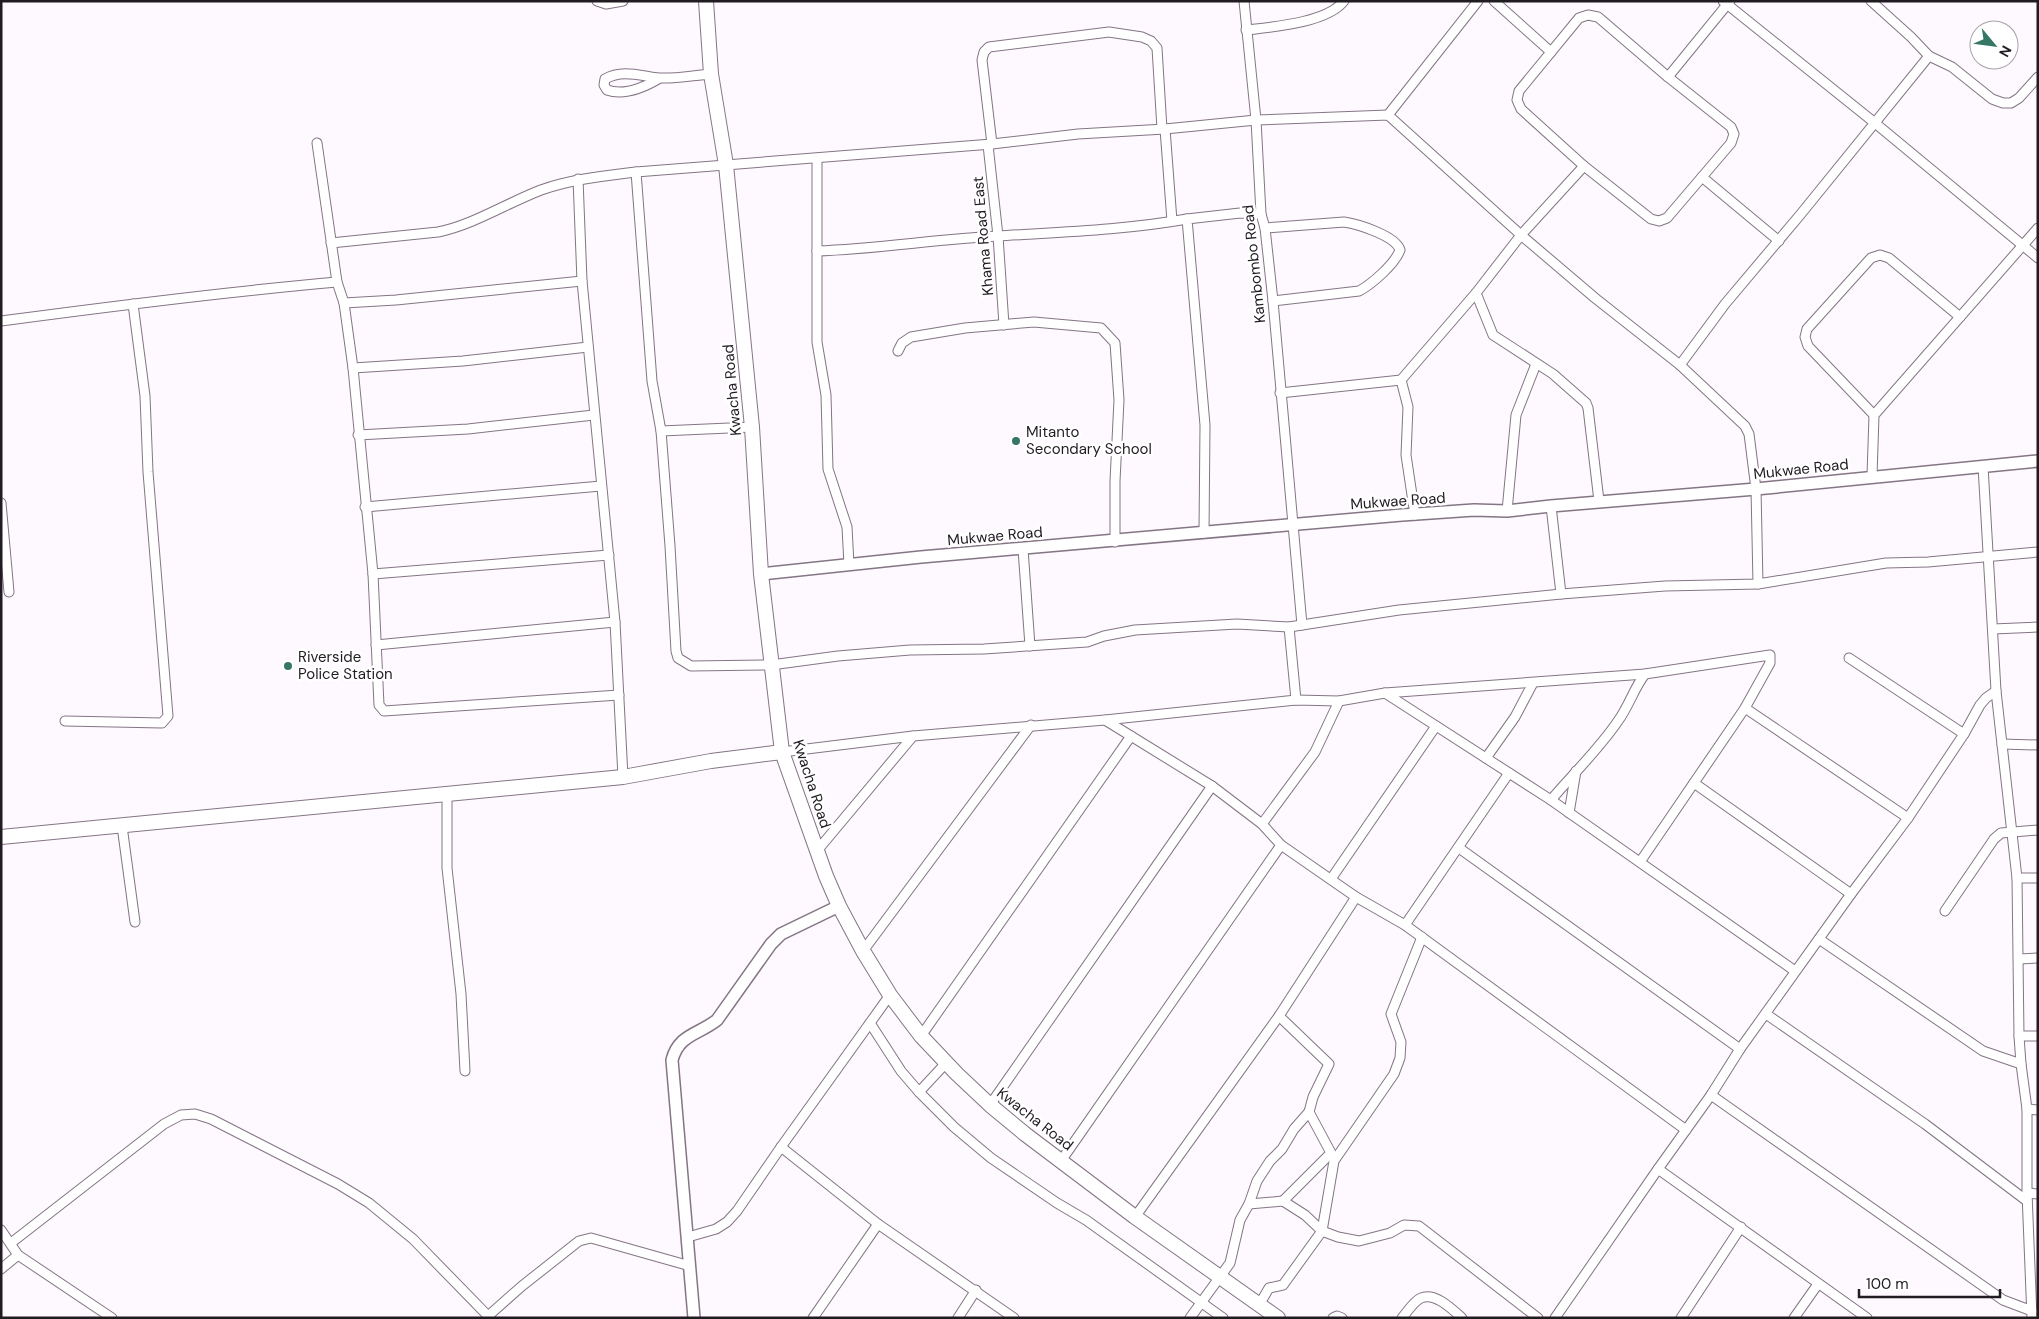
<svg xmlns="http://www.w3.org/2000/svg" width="2039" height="1319" font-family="'DM Sans',sans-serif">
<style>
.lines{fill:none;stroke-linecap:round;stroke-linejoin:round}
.minor-casing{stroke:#847585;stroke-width:11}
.tertiary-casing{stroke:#847585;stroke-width:14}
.secondary-casing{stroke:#847585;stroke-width:16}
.minor{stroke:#fff;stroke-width:9}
.tertiary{stroke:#fff;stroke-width:11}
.secondary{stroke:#fff;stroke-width:14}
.poi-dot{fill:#367665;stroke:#fff;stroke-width:2}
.labels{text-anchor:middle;stroke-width:5;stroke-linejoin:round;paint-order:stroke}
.street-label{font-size:15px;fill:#211b22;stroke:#fff}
.poi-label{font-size:15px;fill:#211b22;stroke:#fff;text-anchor:start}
</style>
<rect width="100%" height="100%" fill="#fef8ff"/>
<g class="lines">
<defs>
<g id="minor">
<path d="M597,1L606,4L623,1"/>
<path d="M1244,1L1256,120L1261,214L1265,228L1273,301L1302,625"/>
<path d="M1494,1L1551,52"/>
<path d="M1723,1L1875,123L2038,258"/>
<path d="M1871,1L1911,37L1929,56L1952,67L1992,99L2003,103H2011L2019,98L2038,77"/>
<path d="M1588,15L1598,17L1668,77L1731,127L1734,134L1731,143L1667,218L1659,221L1651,219L1584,166L1521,109L1517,100L1519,91L1579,18Z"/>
<path d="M1246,30C1272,27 1327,23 1344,1"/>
<path d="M1668,77L1730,1"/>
<path d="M660,78C645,87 624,96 607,90L604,85L605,79C622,69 641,76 659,78C676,79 695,75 711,74"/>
<path d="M1388,115L1478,1"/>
<path d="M1165,129L1172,221"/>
<path d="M317,143L337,282L344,303L353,368"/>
<path d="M992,144L982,60L984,52L989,47L1109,32L1142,37L1151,41L1157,48L1162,129"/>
<path d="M988,145L998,236L1004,325"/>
<path d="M817,159V251C877,249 938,239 998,236C1061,232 1125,230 1187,219"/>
<path d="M636,172L652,381L661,431L670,546L676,651L678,658L691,666L771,665"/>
<path d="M1702,177L1779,241"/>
<path d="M578,179L582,281L615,622L623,777"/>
<path d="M1265,228L1344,222C1358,224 1396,236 1400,250C1395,264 1372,284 1359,291L1273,301"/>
<path d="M331,243L438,232C473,225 507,203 541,190C572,179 604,176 636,172L992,144L1078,134L1165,129L1256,120L1388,115L1521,235L1595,298L1680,365L1745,426L1749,434L1756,489L1758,584"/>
<path d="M817,251V342L826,395L828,469L847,527L849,565"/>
<path d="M1476,293L1493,335L1553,374L1586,403L1588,408L1599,501"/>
<path d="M344,303L396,300L582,281"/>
<path d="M1,321C113,306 224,292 337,282"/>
<path d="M588,347L463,361L353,368L373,574L379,705L384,711L619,695"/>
<path d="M898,351L902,343L911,337L965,328L1034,322L1101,328L1115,343L1119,400L1115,481V542"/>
<path d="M1680,365L1725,304L1800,215L1929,56"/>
<path d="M1401,380L1408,407L1406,455L1415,515"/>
<path d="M1280,393L1401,380L1476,293L1521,235L1584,166"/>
<path d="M1874,415L1808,346L1805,337L1807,329L1871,258L1880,255L1889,258L1960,317"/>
<path d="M661,431L752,427"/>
<path d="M358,435L468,429L594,415"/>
<path d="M1983,466L1996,691L2017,878L2019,1036L2021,1064L2027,1109V1193L2032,1318"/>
<path d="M1872,476L1874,415L2038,228"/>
<path d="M1,503L9,592"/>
<path d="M1551,506L1561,594"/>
<path d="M365,507L601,486"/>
<path d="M1507,511L1516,415L1536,364"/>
<path d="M1204,533L1205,425L1187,219L1240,213L1261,214"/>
<path d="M1023,549L1030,646"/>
<path d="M373,574L609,555"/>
<path d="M1289,627L1296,700"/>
<path d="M1993,629L2038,627"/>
<path d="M376,645L615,622"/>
<path d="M1849,658L1964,734"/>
<path d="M771,665L838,656L910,650L984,649L1087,642L1104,636L1135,630L1237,624L1289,627L1399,610L1561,594L1665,586L1758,584L1886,563L1928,562L2038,552"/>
<path d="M1385,693L1551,800L1795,971"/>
<path d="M1745,708L1908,818"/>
<path d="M1105,720L1212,786L1262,824L1281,845L1356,897L1405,925L1686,1130"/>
<path d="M65,721L162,723L168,716L148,472L145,396L133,304"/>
<path d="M2002,744L2038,745"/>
<path d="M782,752L913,736L1105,720L1296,700L1339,701L1385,693L1645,674L1770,655V663L1745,708L1640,862"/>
<path d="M1486,758L1515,717L1533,683"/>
<path d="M1694,783L1851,894"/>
<path d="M447,794V868L461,994L465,1071"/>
<path d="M1551,800C1573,774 1599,749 1618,721C1629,706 1634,688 1645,674"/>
<path d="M1569,813L1576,771"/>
<path d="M1262,824L1315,752L1339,701"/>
<path d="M122,826L135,922"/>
<path d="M1459,848L1740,1049"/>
<path d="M816,852L913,736"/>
<path d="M2017,878H2038"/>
<path d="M1331,879L1436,726"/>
<path d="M1945,911L1994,839L2001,833L2038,830"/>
<path d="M1405,925L1509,773"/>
<path d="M1819,939L1983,1051L2021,1064"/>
<path d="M863,951L1031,725"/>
<path d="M2019,959L2038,958"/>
<path d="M1766,1014L1925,1124L2027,1201"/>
<path d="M1279,1016L1329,1064L1313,1097L1309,1112L1331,1153L1283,1201"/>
<path d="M870,1023L901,1071L919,1092L954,1127L991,1158L1057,1203L1086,1220L1223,1318"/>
<path d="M921,1036L1131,736"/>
<path d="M2019,1036H2038"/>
<path d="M919,1092L946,1063"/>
<path d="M1711,1095L2003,1300L2032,1311"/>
<path d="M990,1105L1212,786"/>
<path d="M2027,1109L2038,1110"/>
<path d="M781,1147L878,1224L1014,1318"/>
<path d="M1061,1161L1281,845"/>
<path d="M1658,1169L1867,1318"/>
<path d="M2027,1193L2038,1194"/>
<path d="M1249,1204L1283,1201L1305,1215L1322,1231L1338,1237L1359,1241L1390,1233L1404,1225L1419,1226L1538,1318"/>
<path d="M1135,1217L1279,1016L1356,897"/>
<path d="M1,1230L18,1255L112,1318"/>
<path d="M688,1237L716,1229L727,1222L737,1211L781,1147L890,995"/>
<path d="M11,1243L164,1124L181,1115L195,1114L211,1119L338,1184L369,1203L413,1239L490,1318"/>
<path d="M1,1269L18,1255"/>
<path d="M1259,1305L1269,1288L1283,1285L1322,1231L1334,1161L1394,1074L1400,1058L1401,1042L1391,1014L1422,937"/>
<path d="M488,1316L522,1286L579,1241L591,1238L690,1266"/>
<path d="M813,1318L878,1224"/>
<path d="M958,1318L976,1290"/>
<path d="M1190,1318L1230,1263L1240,1220L1249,1204L1257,1181L1270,1161L1282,1149L1294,1129L1309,1112"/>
<path d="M1333,1318L1337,1316L1342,1318"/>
<path d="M1402,1318C1407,1312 1414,1301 1421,1298C1435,1292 1452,1309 1462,1318"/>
<path d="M1555,1318L1658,1169L1711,1095L1740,1049L1851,894L1908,818L1964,734L1980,705L1986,698L1996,691"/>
<path d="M1681,1318L1741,1227"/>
<path d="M1794,1318L1818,1284"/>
</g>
<g id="tertiary">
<path d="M761,574L921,557L1402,515L1474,510L1507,511L1551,506L1756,489L2038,461"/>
<path d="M694,1318L672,1060C679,1034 698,1035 717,1020L771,944L781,934L839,906"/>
</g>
<g id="secondary">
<path d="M706,1L711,74L726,165L752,427L761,574L782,752L826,876L839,906L863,951L890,995L921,1036L957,1074L990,1105L1025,1134L1135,1217L1278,1318"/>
<path d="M1,837L623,777L711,761L782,752"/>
</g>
</defs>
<use href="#minor" class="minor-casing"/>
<use href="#tertiary" class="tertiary-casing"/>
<use href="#secondary" class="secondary-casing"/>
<use href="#minor" class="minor"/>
<use href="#tertiary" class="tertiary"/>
<use href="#secondary" class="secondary"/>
</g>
<g class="poi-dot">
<circle cx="1016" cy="441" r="5"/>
<circle cx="288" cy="666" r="5"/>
</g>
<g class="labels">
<g class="street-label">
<text transform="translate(983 236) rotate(-95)" y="5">Khama Road East</text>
<text transform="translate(1254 264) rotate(-96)" y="5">Kambombo Road</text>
<text transform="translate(732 390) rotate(-95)" y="5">Kwacha Road</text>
<text transform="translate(1801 469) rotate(-6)" y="5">Mukwae Road</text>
<text transform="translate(1398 501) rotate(-4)" y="5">Mukwae Road</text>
<text transform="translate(995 536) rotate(-5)" y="5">Mukwae Road</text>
<text transform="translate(812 784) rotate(72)" y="5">Kwacha Road</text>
<text transform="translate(1035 1119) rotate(38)" y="5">Kwacha Road</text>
</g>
<g class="poi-label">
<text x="1026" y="437">Mitanto<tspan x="1026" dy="17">Secondary School</tspan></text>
<text x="298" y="662">Riverside<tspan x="298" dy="17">Police Station</tspan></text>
</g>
</g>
<rect width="2039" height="1319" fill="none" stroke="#211b22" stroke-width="5"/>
<g transform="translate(1994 45) rotate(119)"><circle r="24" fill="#ffffff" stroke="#a6a4a7"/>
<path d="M0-4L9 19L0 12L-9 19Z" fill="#367665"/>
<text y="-8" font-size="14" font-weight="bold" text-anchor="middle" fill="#211b22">N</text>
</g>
<path d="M1859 1289v8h141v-8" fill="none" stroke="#211b22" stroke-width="2.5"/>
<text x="1866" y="1289" font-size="15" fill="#211b22" stroke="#ffffff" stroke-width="4" paint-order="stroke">100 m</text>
</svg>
